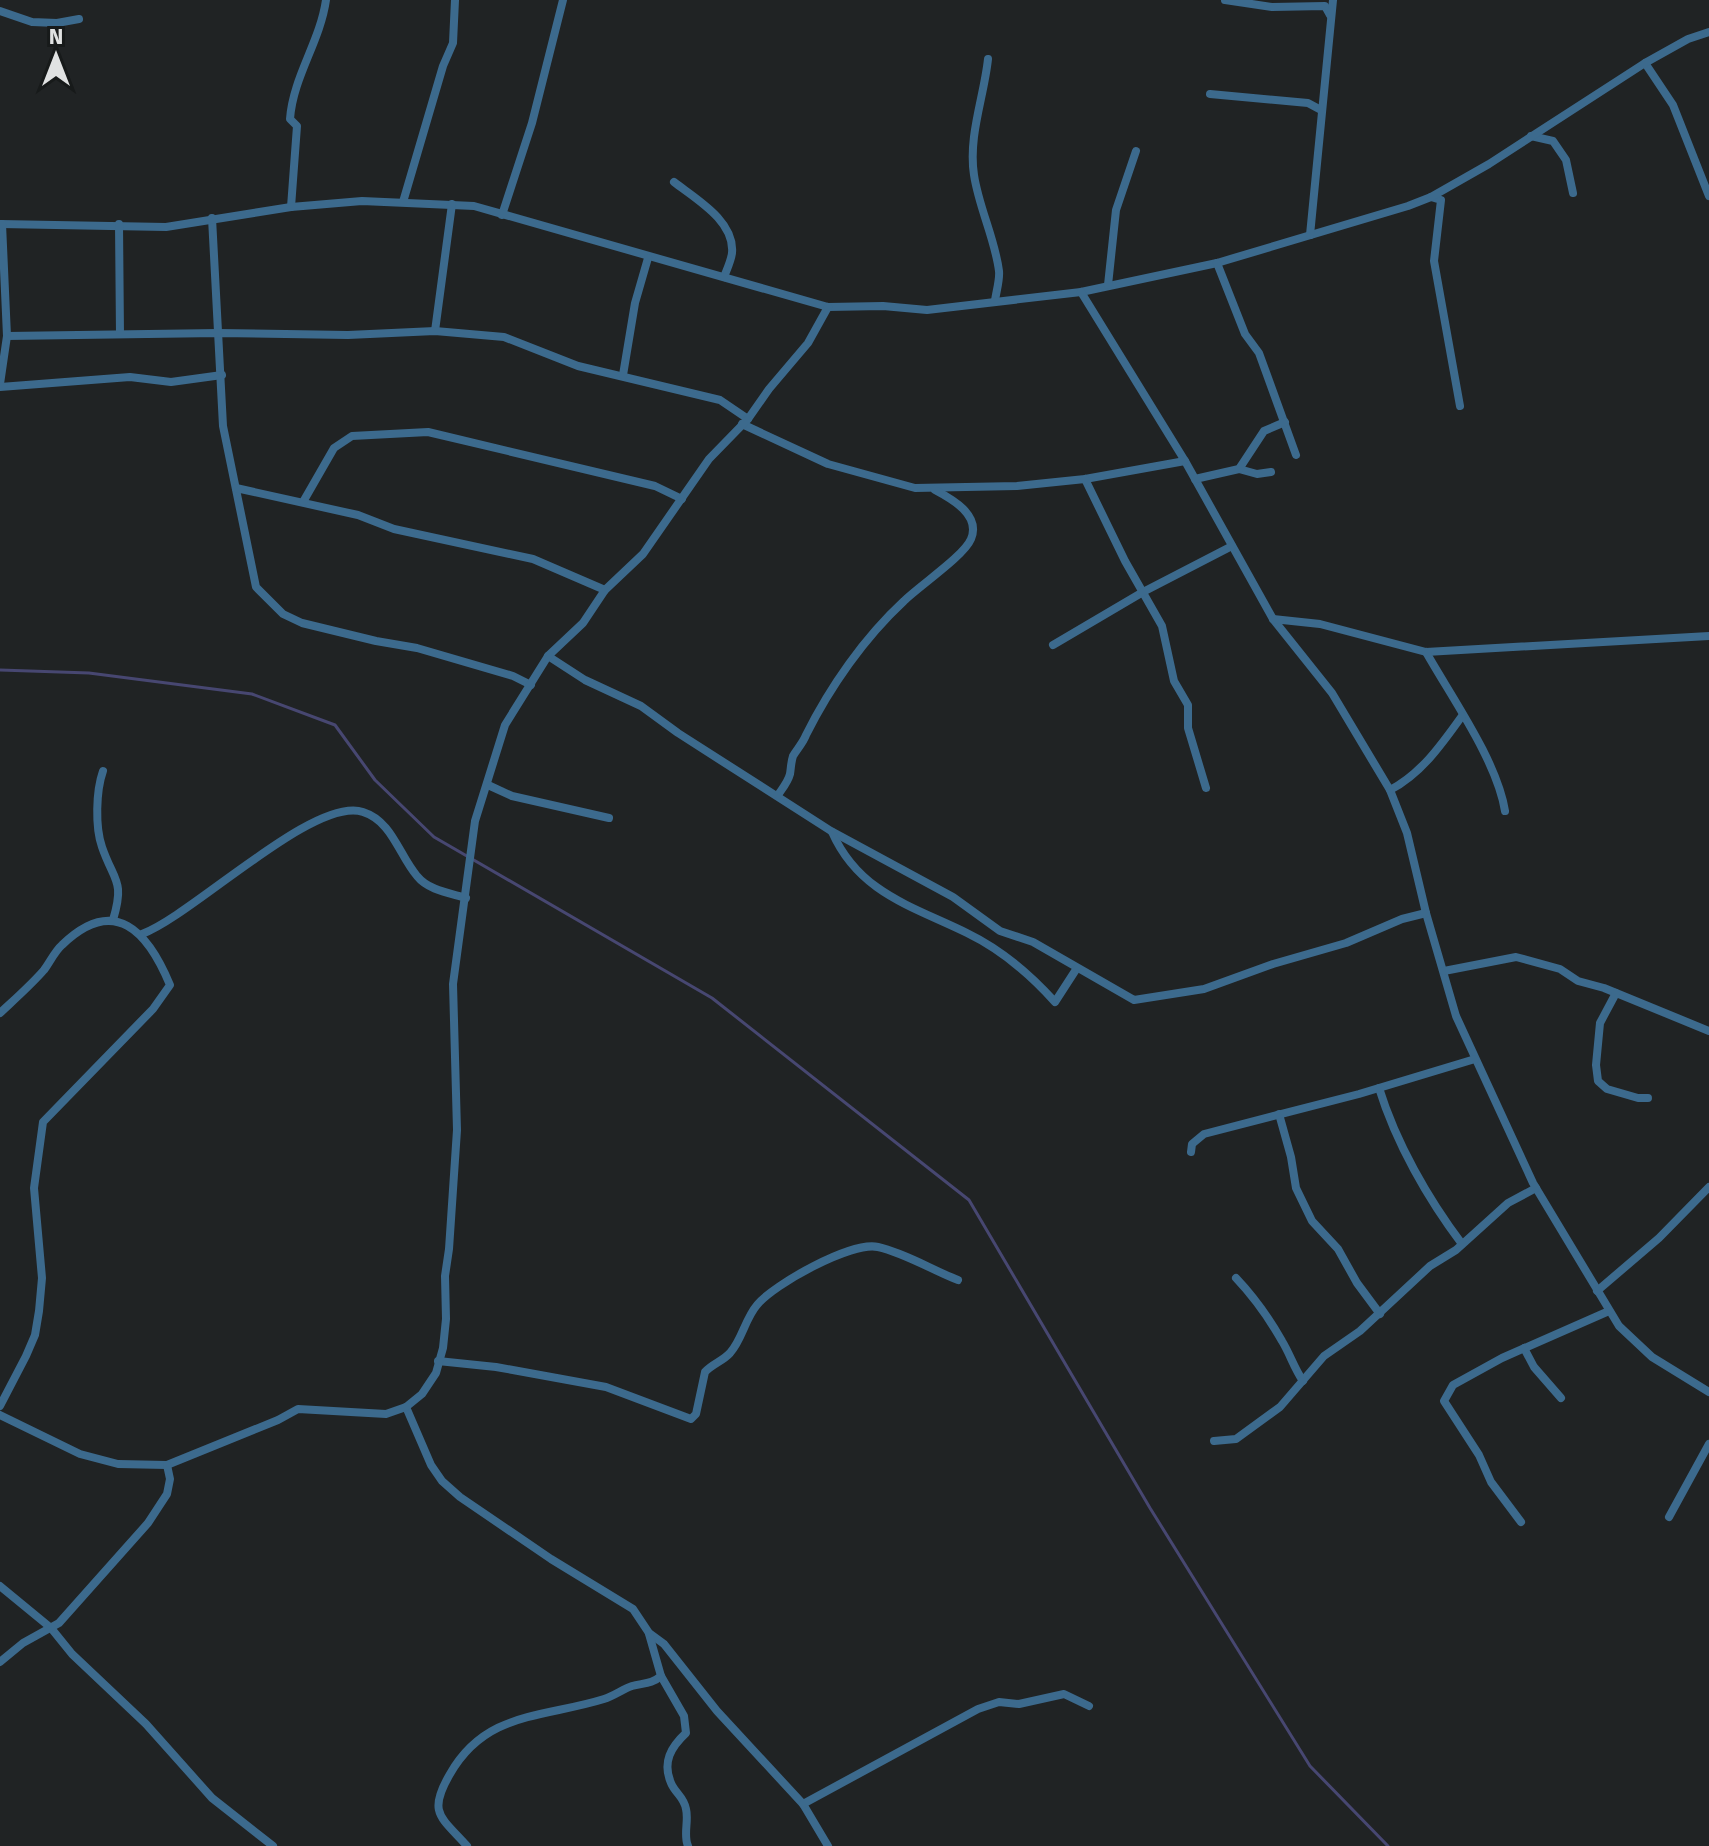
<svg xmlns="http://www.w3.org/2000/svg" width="1709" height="1846" font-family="'Fira Sans',sans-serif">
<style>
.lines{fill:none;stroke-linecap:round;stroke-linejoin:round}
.stream{stroke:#474771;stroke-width:3}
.minor{stroke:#3c6a8d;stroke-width:8}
</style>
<rect width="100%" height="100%" fill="#202324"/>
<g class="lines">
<path class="stream" d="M0,670L89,673L252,694L335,725L375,780L434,837L712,998L969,1200L1150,1508L1310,1766L1388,1846"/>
<g class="minor">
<path d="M1225,0L1272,7L1325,6L1330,15"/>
<path d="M0,11L32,22L57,23L79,19"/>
<path d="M988,59C984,97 968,136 974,175C979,208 995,239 999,271C1000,280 996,292 995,301"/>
<path d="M1645,63L1673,105L1709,196"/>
<path d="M1210,94L1308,103L1321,110"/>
<path d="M1531,136L1553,141L1566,160L1573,193"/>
<path d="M674,182C696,199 735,221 732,253C731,261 727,269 724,277"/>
<path d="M1431,197L1441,200L1434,261L1460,406"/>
<path d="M403,202L443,66L453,43L455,0"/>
<path d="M291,207L297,126L290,119C293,77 320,42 326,0"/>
<path d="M502,215L532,123L563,0"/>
<path d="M212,218L223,426L256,587L283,614L302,623L376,641L417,648L513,676L531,685"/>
<path d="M0,224L166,227L291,207L362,201L474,206L828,307L883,306L927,310L1081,292L1217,263L1408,206L1431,197L1489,164L1645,63L1688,39L1709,32"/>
<path d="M119,224L120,334"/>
<path d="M1310,235L1333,0"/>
<path d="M1217,263L1245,334L1259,353L1296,455"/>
<path d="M1108,285L1116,210L1136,151"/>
<path d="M1081,292L1185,461L1273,619L1332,693L1390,790L1407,833L1426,913L1456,1016L1533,1183L1619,1326L1652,1357L1709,1392"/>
<path d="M435,331L452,204"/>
<path d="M7,336L218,333L348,335L435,331L504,337L578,366L720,400L748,419"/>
<path d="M623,375L635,303L648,258"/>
<path d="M0,384L7,336L2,224"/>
<path d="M0,387L130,377L171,382L222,375"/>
<path d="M742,424L828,464L915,488L1017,486L1085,479L1185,461"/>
<path d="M1239,469L1257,474L1271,472"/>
<path d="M1085,479L1125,561L1162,626L1174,681L1188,705V728L1206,788"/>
<path d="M1195,479L1239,469L1264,431L1285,422"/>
<path d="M236,488L358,515L394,529L533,559L605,590"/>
<path d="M303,502L334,448L352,436L428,432L655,486L682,499"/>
<path d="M1273,619L1320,624L1426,652L1709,636"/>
<path d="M1053,645L1143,592L1232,546"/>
<path d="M1426,652C1452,698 1497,761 1505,811"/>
<path d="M548,656L585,680L641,706L678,733L831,831L953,897L1000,931L1033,942L1134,1000L1204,989L1273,964L1346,943L1402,919L1426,913"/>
<path d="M103,771C96,791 95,827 102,847C114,882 125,880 113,920"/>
<path d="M488,785L512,796L609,818"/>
<path d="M1390,790C1421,774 1442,744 1462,716"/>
<path d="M778,795C782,789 788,782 790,774C791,768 791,762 793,756C797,749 803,743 806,735C830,687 864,638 904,601C919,586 964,556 971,539C981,515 952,499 935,490"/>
<path d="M832,832C859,893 912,906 967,933C1002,950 1029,973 1055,1002L1077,968"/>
<path d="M142,934C193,915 314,796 363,812C392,821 399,855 417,876C428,890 449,893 466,898"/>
<path d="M1444,971L1516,957L1560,969L1578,981L1604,988L1709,1031"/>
<path d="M1616,993L1600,1023L1596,1065L1598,1081L1607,1089L1638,1098H1648"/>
<path d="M0,1013C15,999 31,985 44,970C50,962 55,951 62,945C115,894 148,932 170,985L153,1009L43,1122L34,1188L42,1278L39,1311L35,1335L26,1356L0,1406"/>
<path d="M1379,1088C1396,1143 1428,1199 1462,1244"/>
<path d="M1279,1114L1291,1157L1296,1188L1312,1221L1338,1249L1357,1283L1380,1314"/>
<path d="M1191,1152L1192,1144L1204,1134L1359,1094L1475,1059"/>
<path d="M1236,1278C1254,1297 1269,1318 1282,1341C1290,1354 1294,1368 1303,1381"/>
<path d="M1597,1291L1659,1238L1709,1187"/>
<path d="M1524,1348L1534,1367L1561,1398"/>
<path d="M438,1361L496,1367L606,1387L691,1419L696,1414L705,1372C712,1364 723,1361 730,1353C742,1340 745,1319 757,1305C774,1284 852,1241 878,1247C905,1253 932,1270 958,1280"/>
<path d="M406,1407L431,1465L442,1481L460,1497L551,1559L633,1609L649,1633L664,1644L717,1711L803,1804L828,1846"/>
<path d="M0,1415L80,1454L118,1464L167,1465L278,1420L298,1409L386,1414L406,1407L422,1394L436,1373L443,1348L446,1319L445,1276L449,1249L457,1130L453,984L475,821L505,725L548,656L583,623L605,590L643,554L709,459L748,419L769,389L808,343L828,307"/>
<path d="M1214,1441L1236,1439L1280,1407L1324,1356L1360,1331L1430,1266L1456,1250L1508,1203L1536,1188"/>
<path d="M1669,1517L1709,1444"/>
<path d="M1521,1522L1491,1482L1479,1455L1444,1401L1453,1385L1502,1358L1609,1311"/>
<path d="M0,1586L51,1628L72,1654L146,1724L212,1798L273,1846"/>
<path d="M0,1662L23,1643L59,1623L148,1523L167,1494L170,1479L167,1465"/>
<path d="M661,1676L684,1716L686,1733C671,1747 662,1762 671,1783C675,1793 684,1797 686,1809C689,1821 683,1835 688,1846"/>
<path d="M803,1804L978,1709L999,1702L1019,1704L1064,1694L1089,1706"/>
<path d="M467,1846C441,1817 427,1813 450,1774C486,1711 543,1718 604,1699C614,1696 623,1689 632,1686C643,1683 652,1684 661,1676L649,1634"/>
</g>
</g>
<g transform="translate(56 56)" stroke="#171a1a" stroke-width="6" paint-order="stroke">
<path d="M0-6L14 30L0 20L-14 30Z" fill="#e0e2e2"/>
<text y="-12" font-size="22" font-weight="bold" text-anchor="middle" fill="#e0e2e2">N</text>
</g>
</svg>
